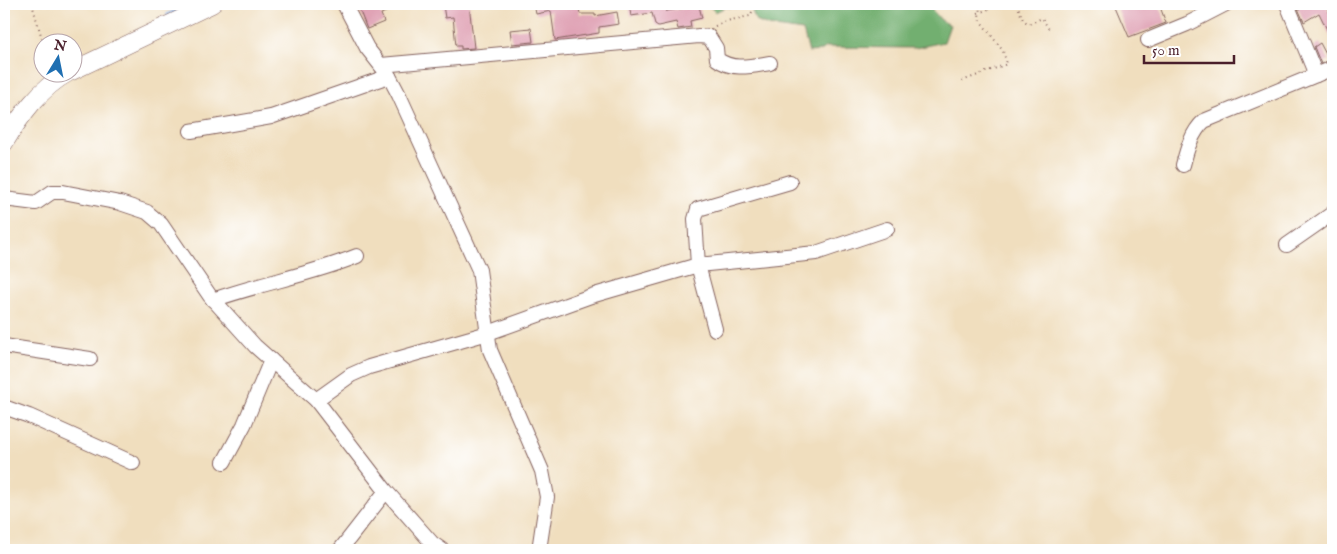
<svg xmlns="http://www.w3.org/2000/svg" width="1337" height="554" font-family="'IM FELL English',serif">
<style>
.forest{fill:#72af6f;stroke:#5e674d}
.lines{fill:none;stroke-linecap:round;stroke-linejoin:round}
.stream{stroke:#80b1eb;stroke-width:4}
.building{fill:#e0a3b5}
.minor-casing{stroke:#84625e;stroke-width:16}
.tertiary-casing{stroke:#84625e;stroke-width:19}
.path{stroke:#84625e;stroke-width:2;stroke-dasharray:1 4;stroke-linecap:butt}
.minor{stroke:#fff;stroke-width:14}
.tertiary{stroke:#fff;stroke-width:18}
</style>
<rect width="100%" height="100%" fill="#fff"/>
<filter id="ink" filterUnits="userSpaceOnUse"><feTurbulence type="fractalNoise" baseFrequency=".02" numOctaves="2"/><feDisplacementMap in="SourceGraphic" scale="10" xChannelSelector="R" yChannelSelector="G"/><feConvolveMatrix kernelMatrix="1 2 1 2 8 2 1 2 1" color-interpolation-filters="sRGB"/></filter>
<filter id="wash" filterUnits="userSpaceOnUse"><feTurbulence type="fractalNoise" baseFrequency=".0096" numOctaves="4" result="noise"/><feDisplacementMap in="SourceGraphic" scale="20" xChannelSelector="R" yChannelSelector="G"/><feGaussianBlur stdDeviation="1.12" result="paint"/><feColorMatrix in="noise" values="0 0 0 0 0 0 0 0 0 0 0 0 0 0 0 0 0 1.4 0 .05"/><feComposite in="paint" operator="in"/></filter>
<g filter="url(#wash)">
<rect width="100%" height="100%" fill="#f0debe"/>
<g class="forest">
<path d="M708,4H751L738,8L726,7L715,12Z"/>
<path d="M756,4H927L941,20L950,25L944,42L915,48L826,47L820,51L809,52L803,31L768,26L756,21L752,11Z"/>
</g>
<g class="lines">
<path class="stream" d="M168,15L190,4"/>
</g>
<g id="blocks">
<g class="building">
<path d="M357,4H404L381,14L384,22L367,29Z"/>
<path d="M452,4H469L474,48L461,49V46H456L453,17L445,18L443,5Z"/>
<path d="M534,4H578L580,14H595V16L617,12L619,24L599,27V33L555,40L551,11L536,14Z"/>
<path d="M629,4H675V9L666,11L699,6L702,18L690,21L691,27L678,29L676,22L658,26L655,24L652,13L631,16Z"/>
<path d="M1115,4H1159L1166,23L1129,37Z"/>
<path d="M1296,4H1333L1327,8L1333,20V42L1319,13L1304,22Z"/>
<path d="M531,28L533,42L512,44L510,30Z"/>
<path d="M1320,43L1329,60L1321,64L1314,47Z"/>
</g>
</g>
</g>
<g filter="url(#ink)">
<use href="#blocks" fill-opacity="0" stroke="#84625e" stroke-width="1"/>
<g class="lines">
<defs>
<g id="minor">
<path d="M344,4L367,48L389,76L399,95L479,270L490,350L542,471L547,497L539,550"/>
<path d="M1287,4L1316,75"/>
<path d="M1148,40L1187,24L1226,4"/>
<path d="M381,65L699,36L709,37L716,48L717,59C733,71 751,66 770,63"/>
<path d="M191,131L271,117L389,76"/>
<path d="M1183,165C1187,149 1192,132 1204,121L1333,68"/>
<path d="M4,199L36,203L52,192H63L120,203L147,212L161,224L210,296L255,346L316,400L386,491L432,543L442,550"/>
<path d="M1287,245L1333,213"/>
<path d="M213,300C261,283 310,275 357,256"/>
<path d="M715,329L698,265L816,253L887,229"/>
<path d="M4,346L90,359"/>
<path d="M316,400L351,375L369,367L488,333L591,296L698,265L695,219L698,209L790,182"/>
<path d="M4,407L29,416L133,463"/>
<path d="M224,462L244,425L271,360"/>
<path d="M340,550L386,491"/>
</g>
<g id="tertiary">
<path d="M72,71L212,4"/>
<path d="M4,143C21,115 40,88 69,72"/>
</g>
</defs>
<use href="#minor" class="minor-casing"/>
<use href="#tertiary" class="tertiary-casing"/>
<g class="path">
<path d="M32,4L43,42"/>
<path d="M1017,4L1023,20L1029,24L1042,18L1050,31"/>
<path d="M978,13L1003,4"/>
<path d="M715,26L726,21L750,16L756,4"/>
<path d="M962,81L1007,64L1003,51L979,19L980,4"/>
</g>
<use href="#minor" class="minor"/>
<use href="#tertiary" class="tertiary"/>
</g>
</g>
<rect width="1337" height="554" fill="none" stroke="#fff" stroke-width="20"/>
<g transform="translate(58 58) rotate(10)"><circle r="24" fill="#ffffff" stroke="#b7a5aa"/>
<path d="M0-4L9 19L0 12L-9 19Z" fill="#1f6fb2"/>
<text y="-8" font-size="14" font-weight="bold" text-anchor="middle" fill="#4a1f2b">N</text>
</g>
<path d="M1144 55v8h90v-8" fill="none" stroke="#4a1f2b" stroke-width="2.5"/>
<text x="1152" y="55" font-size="15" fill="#4a1f2b" stroke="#ffffff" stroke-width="4" paint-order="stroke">50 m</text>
</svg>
